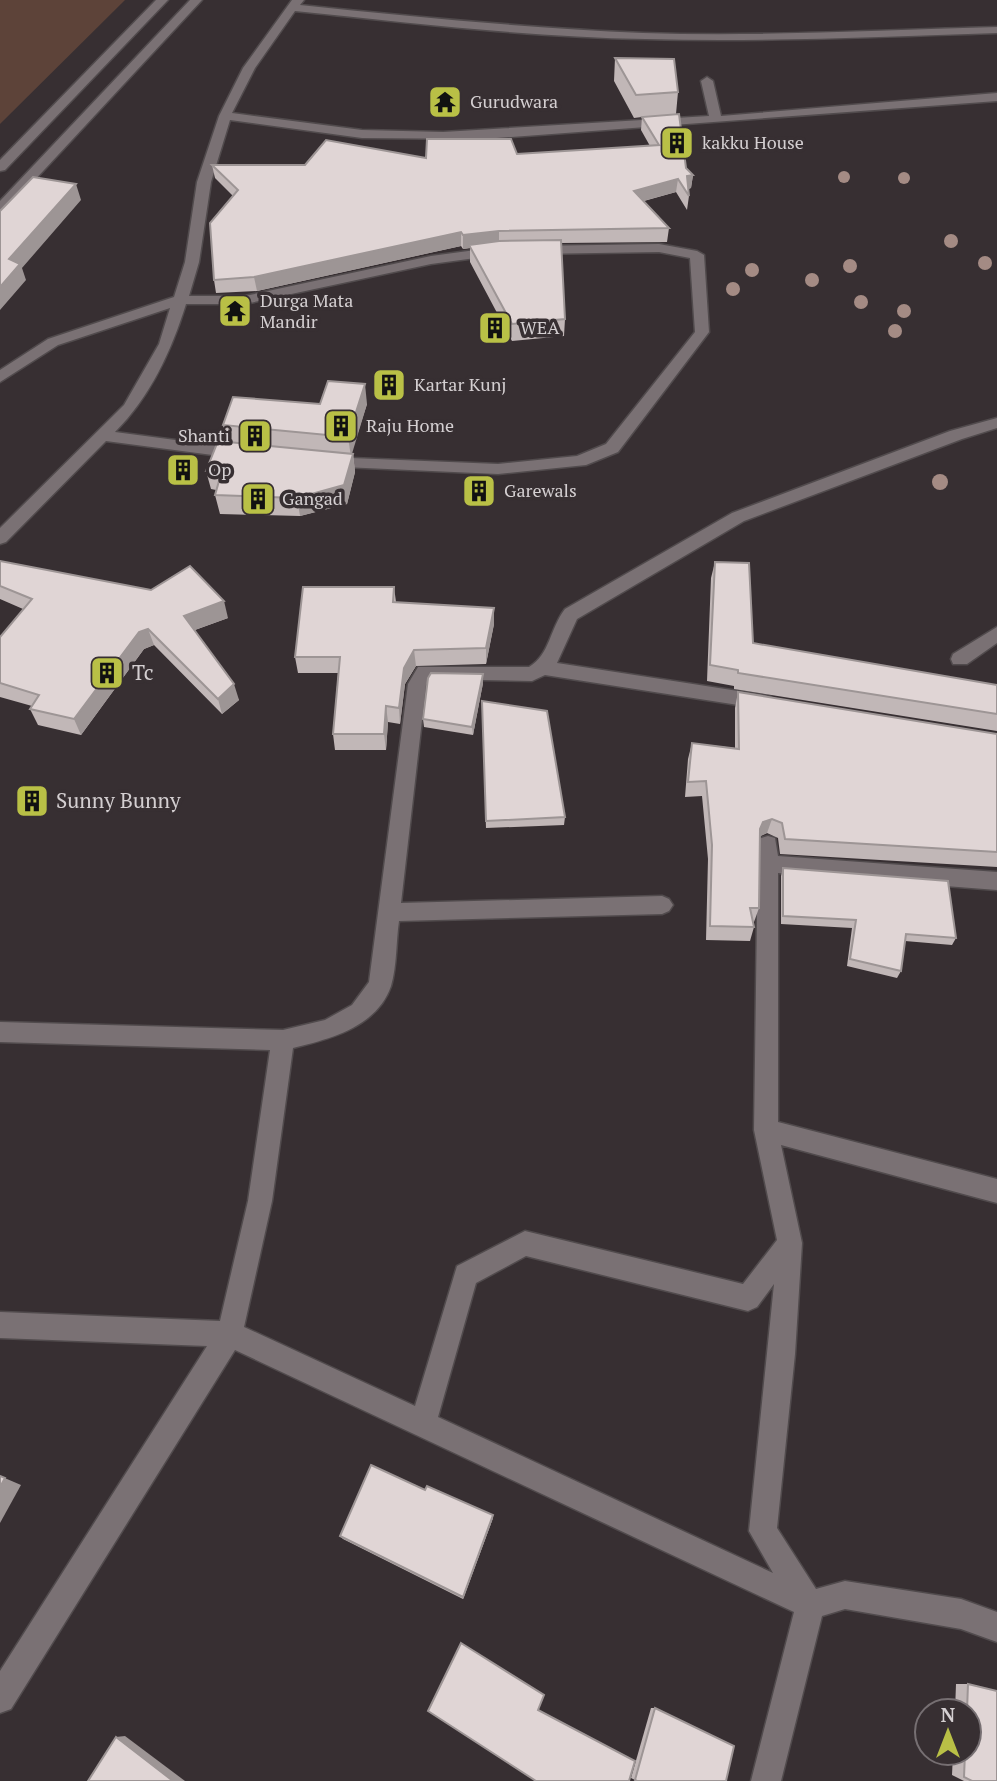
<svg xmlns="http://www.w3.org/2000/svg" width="997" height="1781" font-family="'PT Serif',serif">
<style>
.green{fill:#5d4339}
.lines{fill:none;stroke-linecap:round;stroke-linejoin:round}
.minor-casing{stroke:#514b4d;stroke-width:3}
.minor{fill:#7a7174;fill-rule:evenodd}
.tree{fill:#a48b84}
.wall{fill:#c1b7b7}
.shaded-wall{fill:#9d9595}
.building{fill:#e0d5d5;stroke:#9d9595;stroke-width:2}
.labels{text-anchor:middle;stroke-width:7;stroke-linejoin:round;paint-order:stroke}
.far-poi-label{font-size:18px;fill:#d4cfd1;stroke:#372f32;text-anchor:start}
.poi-label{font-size:21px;fill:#d4cfd1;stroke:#372f32;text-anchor:start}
</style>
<rect width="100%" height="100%" fill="#372f32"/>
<path class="green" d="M0,0H125L0,124Z"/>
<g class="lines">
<defs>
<g id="minor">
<path d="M156,0H168L5,170L0,171V160Z"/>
<path d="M190,0H202L5,212L0,213V201Z"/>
<path d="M292,0H304L300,5C414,17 528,28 643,33C761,37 879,30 997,27V33C880,37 763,42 646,39C529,37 412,23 295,11L255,68L232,113L362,130L443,132L709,116L701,81L707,77L713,81L721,116L997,93V101L483,139L362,138L230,120L211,182L199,262L189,296H245L431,256L498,247L505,251L498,255L431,264L245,304H186C171,352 150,397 115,432L243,449L249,450L251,454L249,458L243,459L106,441L6,542L0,544V528L124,405L159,344L170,308L58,345L0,382V370L48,339L174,297L185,262L197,182L219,116L243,68Z"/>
<path d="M659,244L697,251L704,255L709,332L618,452L586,465L498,474L321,466L319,462L327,457L498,464L577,456L606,444L695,332L690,258L659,252L534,254L527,250L534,246Z"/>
<path d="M997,418V428L962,439L744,521L577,619L557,663L764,695L771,697L773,702L771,707L764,709L545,675L532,681L430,679L426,685L401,903L662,896L669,899L673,905L669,911L662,914L399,921C396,941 397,966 391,986C377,1027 330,1039 293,1048L272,1201L244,1327L415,1406L457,1266L525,1231L743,1284L777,1240L754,1130L758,844L761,838L768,836L775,838L778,856L997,872V890L778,873V1122L997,1179V1203L781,1145L802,1243L795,1354L777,1528L816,1589L845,1581L961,1599L997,1612V1642L961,1629L845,1609L822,1616L781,1781H751L794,1612L235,1350L11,1709L0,1713V1671L207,1346L0,1338V1312L220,1321L248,1201L270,1050L0,1042V1022L283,1030L325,1020L352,1005L369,982L408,684L418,667H529C550,655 550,628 565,609L732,513L950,431ZM526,1256L748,1311L757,1307L774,1284L749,1531L773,1573L438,1417L476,1283Z"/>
<path d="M997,627V643L967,664H953L951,659L953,654Z"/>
</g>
</defs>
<use href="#minor" class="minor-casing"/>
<use href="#minor" class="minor"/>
</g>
<g class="tree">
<circle cx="844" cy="177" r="6"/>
<circle cx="904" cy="178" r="6"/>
<circle cx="951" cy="241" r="7"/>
<circle cx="985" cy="263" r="7"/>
<circle cx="850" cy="266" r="7"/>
<circle cx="752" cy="270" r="7"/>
<circle cx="812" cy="280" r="7"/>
<circle cx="733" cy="289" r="7"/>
<circle cx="861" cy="302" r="7"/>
<circle cx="904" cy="311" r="7"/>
<circle cx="895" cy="331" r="7"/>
<circle cx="940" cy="482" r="8"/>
</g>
<g class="wall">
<path d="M615,58L678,92L676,114L686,168L693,175L691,188L688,189L689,196L687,210L676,192L644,201L669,228L667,242L561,243L565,319L564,336L512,341L470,262V248L463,249L461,246L257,291L216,293L214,280L233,196L215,178L212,165H305L517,154L650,146L641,130L642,117L634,118L614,81Z"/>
<path d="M320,404H367L351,454H353L355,472L347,504L300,516L220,514L215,495L216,490L211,489L206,471L226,442L223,425Z"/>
<path d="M0,561L228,618L195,630L239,700L222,714L154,645L144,649L81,735L38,725L30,709L32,706L0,697V637L23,609L0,599Z"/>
<path d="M715,562L753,643L997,685V731L734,689V686L707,681L711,578Z"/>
<path d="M394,587L396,602L494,608V624L486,664L416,666L405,684L400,724L388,722L386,750H335L333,734L338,673H298L295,657Z"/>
<path d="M483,674V683L473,735L424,727L423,719Z"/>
<path d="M738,692L997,734V867L780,854L778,838L767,833L760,836L759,908L754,922H753L754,927L750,941L706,940L708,859L702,796L685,797L688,759L692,743L735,748V708Z"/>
<path d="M482,701L565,817L564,825L486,828Z"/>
<path d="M783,868L956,938L952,945L905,941L901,971L897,978L847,966L852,928L781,924V876Z"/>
<path d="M425,1490L493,1518L463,1599L343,1539L340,1536Z"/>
<path d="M956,1684H968L997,1781H964L952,1775L953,1753H969V1711H955Z"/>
<path d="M651,1708H655L637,1781L631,1778Z"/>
</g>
<g class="shaded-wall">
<path d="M693,175L691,188L685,190L687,176Z"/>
<path d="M678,179L676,192L632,204L634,191Z"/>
<path d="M76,184L81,200L22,268L26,280L0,310V287L9,259Z"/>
<path d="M499,231V244L469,245L470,248L463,249V235Z"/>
<path d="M461,232V246L257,291L254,277Z"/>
<path d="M365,384L367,404L351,457L348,437Z"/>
<path d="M353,454L355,472L347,504L300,516L297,498Z"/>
<path d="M224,601L228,618L189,632L184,616Z"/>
<path d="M494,608V624L486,664V648Z"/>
<path d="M148,629L154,645L144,649L81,735L74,719L139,632Z"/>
<path d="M414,650L416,666L405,684L400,724L399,708L404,668Z"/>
<path d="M483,674V683L473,735L472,727Z"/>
<path d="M234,684L239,700L222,714L218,699Z"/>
<path d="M386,706L388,722L386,750L384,734Z"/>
<path d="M772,819L767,833L759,837L760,829L763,822Z"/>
<path d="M0,1476L21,1485L0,1523Z"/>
<path d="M493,1515V1518L463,1599V1597Z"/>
<path d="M125,1736L185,1781H173L116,1737Z"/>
</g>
<g class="building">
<path d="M615,58L674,59L678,92L636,95Z"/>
<path d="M679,114L686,168L693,175L687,176L689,196L678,179L634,191L669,228L499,231L463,235L461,232L254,277L214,280L210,223L238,190L212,165H305L326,140L426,158L427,139H511L517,154L659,145L642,117Z"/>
<path d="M33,177L76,184L9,259L20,264L0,287V211Z"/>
<path d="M561,240L565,319L512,324L469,245L499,241Z"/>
<path d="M328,381L365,384L348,437L223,425L233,397L320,404Z"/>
<path d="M218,441L353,454L344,485L297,498L215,495L221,474L206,471Z"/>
<path d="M0,561L151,590L190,566L224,601L184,616L234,684L218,699L148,629L139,632L74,719L30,709L39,695L0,683V637L32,599L0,586Z"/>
<path d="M715,562L749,563L753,643L997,685V714L738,673V670L710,665Z"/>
<path d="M303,587H394L393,602L494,608L486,648L414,650L404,668L399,708L386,706L384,734H333L340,657H295Z"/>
<path d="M431,673L483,674L472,727L423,719L428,678Z"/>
<path d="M738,692L997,734V852L785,839L782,823L772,819L763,822L760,829L759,908H750L754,927L710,926L712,845L706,781L688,782L692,743L739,749Z"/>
<path d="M482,701L547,711L565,817L486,821Z"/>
<path d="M783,868L948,881L956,938L906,934L901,971L850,959L856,920L783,916Z"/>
<path d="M371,1465L425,1490L427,1486L493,1515L463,1597L340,1536Z"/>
<path d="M0,1476L5,1478L0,1487Z"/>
<path d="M461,1643L544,1695L538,1710L635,1761L629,1781H536L428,1711Z"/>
<path d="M968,1684L997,1691V1781H972L964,1777L965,1753H969V1711H967Z"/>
<path d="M655,1708L734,1746L726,1781H637L635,1780Z"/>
<path d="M116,1737L173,1781H88Z"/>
</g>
<defs>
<symbol id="temple-square" viewBox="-11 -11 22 22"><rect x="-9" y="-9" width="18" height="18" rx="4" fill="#b9c046" stroke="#372f32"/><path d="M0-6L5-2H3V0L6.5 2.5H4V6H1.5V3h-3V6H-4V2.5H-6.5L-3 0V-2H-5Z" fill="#111"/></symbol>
<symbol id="building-square" viewBox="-11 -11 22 22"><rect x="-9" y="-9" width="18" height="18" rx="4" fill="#b9c046" stroke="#372f32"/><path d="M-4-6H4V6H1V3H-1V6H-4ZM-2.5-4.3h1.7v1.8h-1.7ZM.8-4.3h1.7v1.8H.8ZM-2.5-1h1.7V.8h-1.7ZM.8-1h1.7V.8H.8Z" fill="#111"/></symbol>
</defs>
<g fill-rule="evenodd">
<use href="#temple-square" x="426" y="83" width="38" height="38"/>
<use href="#building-square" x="658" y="124" width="38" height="38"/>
<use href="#temple-square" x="216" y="292" width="38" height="38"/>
<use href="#building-square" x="476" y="309" width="38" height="38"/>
<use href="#building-square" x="370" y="366" width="38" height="38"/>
<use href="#building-square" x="322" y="407" width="38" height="38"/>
<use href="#building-square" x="236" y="417" width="38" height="38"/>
<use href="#building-square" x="164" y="451" width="38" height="38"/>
<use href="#building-square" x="460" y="472" width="38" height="38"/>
<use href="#building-square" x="239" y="480" width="38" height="38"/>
<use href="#building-square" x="88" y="654" width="38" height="38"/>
<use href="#building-square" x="13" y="782" width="38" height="38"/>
</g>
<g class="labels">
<g class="far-poi-label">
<text x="470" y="108">Gurudwara</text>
<text x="702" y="149">kakku House</text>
<text x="260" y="307">Durga Mata<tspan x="260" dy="21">Mandir</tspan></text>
<text x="520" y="334">WEA</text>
<text x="414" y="391">Kartar Kunj</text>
<text x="366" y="432">Raju Home</text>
<text x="230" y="442" text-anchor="end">Shanti</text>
<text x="208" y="476">Op</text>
<text x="504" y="497">Garewals</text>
<text x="282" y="505">Gangad</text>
</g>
<g class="poi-label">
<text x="132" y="680">Tc</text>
<text x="56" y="808">Sunny Bunny</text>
</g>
</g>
<g transform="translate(948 1732)"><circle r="33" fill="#372f32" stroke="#766f72" stroke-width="2"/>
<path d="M0-5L12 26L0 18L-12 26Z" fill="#b9c046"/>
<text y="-10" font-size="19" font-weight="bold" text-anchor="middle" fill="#d4cfd1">N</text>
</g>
</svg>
